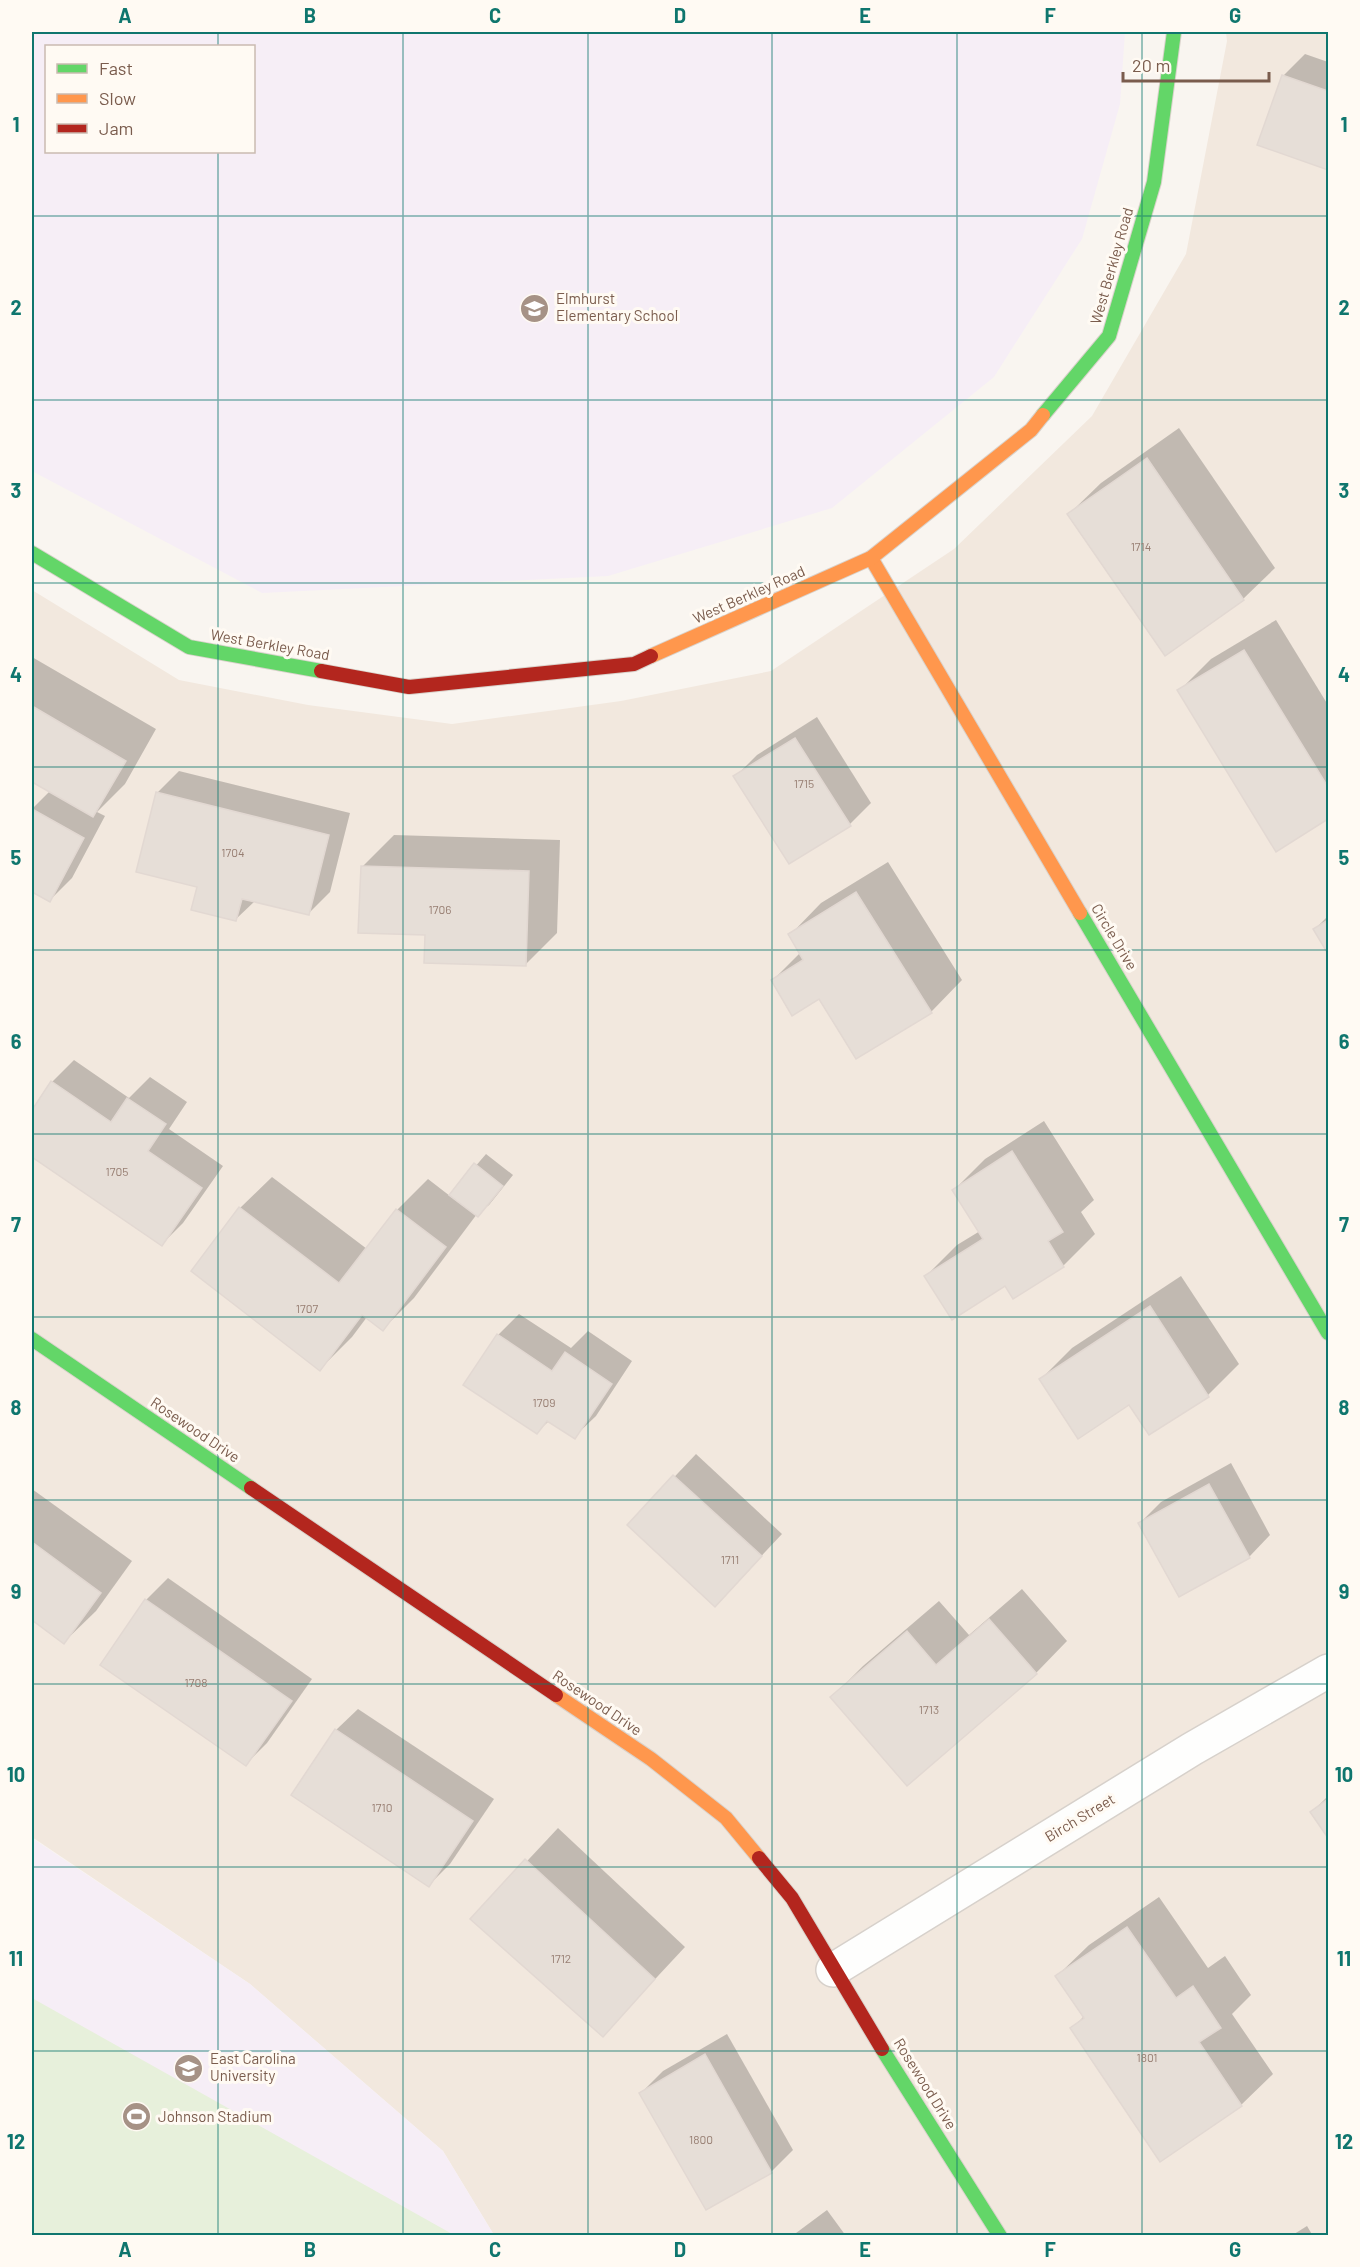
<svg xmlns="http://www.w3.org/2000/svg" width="1360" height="2267" font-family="Barlow,sans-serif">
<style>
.residential{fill:#f2e8de}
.education{fill:#f6eef6;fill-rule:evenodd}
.green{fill:#e7f0db}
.shadow{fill:#0003}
.building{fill:#e6ded7;stroke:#e2d8d2;stroke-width:1.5}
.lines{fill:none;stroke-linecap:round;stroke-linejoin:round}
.street-casing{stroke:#d7d1cb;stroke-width:36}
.fast-casing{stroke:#d9d2cb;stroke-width:16}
.slow-casing{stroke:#d9d2cb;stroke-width:16}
.jam-casing{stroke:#d9d2cb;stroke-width:16}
.street{stroke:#fefefd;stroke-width:33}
.fast{stroke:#63d668;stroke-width:14}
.slow{stroke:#ff974d;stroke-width:14}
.jam{stroke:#b3261e;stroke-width:14}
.grid{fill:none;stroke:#0f766e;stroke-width:1.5;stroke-opacity:0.55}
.labels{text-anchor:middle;stroke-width:6;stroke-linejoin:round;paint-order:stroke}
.number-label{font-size:12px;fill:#977e72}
.street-label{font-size:15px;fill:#7a5c4d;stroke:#fffaf3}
.poi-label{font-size:15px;fill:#7a5c4d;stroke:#fffaf3;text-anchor:start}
.neatline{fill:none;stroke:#0f766e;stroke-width:2}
.grid-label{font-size:20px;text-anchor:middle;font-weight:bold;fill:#0f766e}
</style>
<rect width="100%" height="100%" fill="#f9f5f0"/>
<path class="residential" d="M1226,32H1328V2235H494L443,2151L250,1984L32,1837V590L179,680L308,705L452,724L621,701L771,671L954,549L1092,416L1186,254L1227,41Z"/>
<g class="education">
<path d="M32,32H1125L1120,104L1082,239L994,377L832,508L608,576L262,593L32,471ZM46,46H254V152H46Z"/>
<path d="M32,1838L250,1984L443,2151L494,2235H32Z"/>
</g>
<path class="green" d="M32,1998L454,2235H32Z"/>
<g class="shadow">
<path d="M1305,54L1328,62V168L1259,144L1283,76Z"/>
<path d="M1179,428L1275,568L1243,599L1069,514L1101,483Z"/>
<path d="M1276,620L1328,705V818L1276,850L1179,691L1211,659Z"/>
<path d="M32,657L156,729L125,784L97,812L105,816L72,878L50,900L32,890V809L50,791L32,780Z"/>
<path d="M817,717L871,803L850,824L735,777L757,755Z"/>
<path d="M179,771L350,813L330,892L308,914L255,901L236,919L199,886L157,793Z"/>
<path d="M394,835L560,840L557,933L525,965L427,934L362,867Z"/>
<path d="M888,862L962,980L931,1012L819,997L772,981L801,952L790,935L821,903Z"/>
<path d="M1328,916V951L1315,929Z"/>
<path d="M74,1060L129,1098L150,1077L187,1102L169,1129L223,1166L183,1223L162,1244L32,1155V1112L52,1082Z"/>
<path d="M1044,1121L1094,1200L1081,1212L1095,1234L1064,1265L1014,1297L1005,1284L926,1276L957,1245L980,1231L954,1190L985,1159Z"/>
<path d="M486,1154L513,1175L489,1205L477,1214L414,1298L383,1329L367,1317L352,1337L320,1369L240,1208L272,1177L367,1249L397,1210L428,1179L450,1196Z"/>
<path d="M1181,1276L1239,1364L1208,1395L1130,1403L1041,1379L1072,1348Z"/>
<path d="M519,1314L571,1348L588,1331L632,1361L596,1416L574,1437L549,1421L537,1432L498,1335Z"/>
<path d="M696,1454L782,1534L736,1583L629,1525Z"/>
<path d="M1231,1463L1270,1535L1249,1557L1140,1523L1161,1502Z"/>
<path d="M32,1489L132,1561L96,1611L64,1642L32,1618Z"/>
<path d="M168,1578L312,1679L267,1743L246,1764L146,1600Z"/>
<path d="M1022,1589L1067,1641L1036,1673L832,1697L863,1666L939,1601L969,1635Z"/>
<path d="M358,1709L494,1799L450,1864L429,1885L336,1730Z"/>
<path d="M1328,1796V1835L1312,1812Z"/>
<path d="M558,1828L685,1947L603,2035L473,1919Z"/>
<path d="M1159,1897L1208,1968L1225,1956L1251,1995L1232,2014L1273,2074L1241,2105L1161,2159L1072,2029L1084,2016L1057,1976L1089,1945Z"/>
<path d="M727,2034L793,2150L771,2172L641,2093L663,2071Z"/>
<path d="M827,2210L846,2236H792Z"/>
<path d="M1307,2226L1313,2236H1291Z"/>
</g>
<g class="building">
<path d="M1282,75L1328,91V170L1257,145Z"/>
<path d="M1147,458L1244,600L1165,656L1067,514Z"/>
<path d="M1244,650L1328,787V819L1276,852L1177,690Z"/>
<path d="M32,706L126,761L93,817L32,782Z"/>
<path d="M795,738L851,826L789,864L733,776Z"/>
<path d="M156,792L329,835L309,915L242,899L236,921L191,910L197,887L136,872Z"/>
<path d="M32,809L84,838L50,902L32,892Z"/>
<path d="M361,866L529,871L526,966L424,963L425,935L358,933Z"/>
<path d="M856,892L932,1013L856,1059L819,999L792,1016L771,980L803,960L788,934Z"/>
<path d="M1328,920V954L1313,929Z"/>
<path d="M51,1081L111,1122L127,1098L166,1124L148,1151L202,1188L162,1246L32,1157V1110Z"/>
<path d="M1012,1151L1063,1232L1048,1241L1064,1267L1013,1299L1005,1286L952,1320L924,1276L983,1239L952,1190Z"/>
<path d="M474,1163L503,1186L478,1217L449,1195Z"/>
<path d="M239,1207L339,1283L396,1209L446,1247L383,1331L362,1315L320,1371L191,1271Z"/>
<path d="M1150,1306L1209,1397L1149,1435L1129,1405L1078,1439L1039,1379Z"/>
<path d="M497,1334L552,1371L565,1352L612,1384L575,1439L547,1421L537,1434L463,1385Z"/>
<path d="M673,1475L762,1556L715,1607L627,1525Z"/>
<path d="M1209,1484L1250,1558L1179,1597L1138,1523Z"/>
<path d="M32,1542L101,1593L64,1644L32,1620Z"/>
<path d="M145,1599L292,1701L246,1766L100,1665Z"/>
<path d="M989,1619L1037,1674L907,1786L830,1697L907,1631L936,1665Z"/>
<path d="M335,1729L473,1821L429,1887L291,1795Z"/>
<path d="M1328,1799V1838L1310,1812Z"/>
<path d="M525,1859L655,1979L603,2037L470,1919Z"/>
<path d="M1127,1927L1176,1998L1193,1986L1221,2028L1199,2042L1242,2106L1160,2162L1070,2028L1084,2018L1055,1976Z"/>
<path d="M705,2054L772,2173L706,2210L639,2093Z"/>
</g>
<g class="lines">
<defs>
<path id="street" d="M833,1970L1192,1749L1328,1671"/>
<g id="fast">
<path d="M1043,415L1109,336L1154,182L1174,32"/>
<path d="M32,553L189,647L321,671"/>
<path d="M1080,913L1328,1333"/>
<path d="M32,1339L251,1488"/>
<path d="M882,2049L1000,2236"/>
</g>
<g id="slow">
<path d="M871,558L1080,913"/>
<path d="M651,656L871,558L1031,430L1043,415"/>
<path d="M556,1695L651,1759L726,1818L759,1858"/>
</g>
<g id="jam">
<path d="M321,671L409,687L634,664L651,656"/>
<path d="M251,1488L556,1695"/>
<path d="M759,1858L792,1898L882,2049"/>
</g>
</defs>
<use href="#street" class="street-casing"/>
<use href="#fast" class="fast-casing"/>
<use href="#slow" class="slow-casing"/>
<use href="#jam" class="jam-casing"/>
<use href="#street" class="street"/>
<use href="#fast" class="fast"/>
<use href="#slow" class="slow"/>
<use href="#jam" class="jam"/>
</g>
<path class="grid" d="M218,32V46M403,32V2236M588,32V2236M772,32V2236M957,32V2236M1142,32V2236M218,152V2236M32,216H1328M32,400H1328M32,583H1328M32,767H1328M32,950H1328M32,1134H1328M32,1317H1328M32,1500H1328M32,1684H1328M32,1867H1328M32,2051H1328"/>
<defs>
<symbol id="school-disc" viewBox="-11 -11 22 22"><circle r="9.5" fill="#a69286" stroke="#fffaf3"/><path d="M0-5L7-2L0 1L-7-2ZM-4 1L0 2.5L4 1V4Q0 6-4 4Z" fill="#fff"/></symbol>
<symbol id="university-disc" viewBox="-11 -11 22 22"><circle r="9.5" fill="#a69286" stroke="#fffaf3"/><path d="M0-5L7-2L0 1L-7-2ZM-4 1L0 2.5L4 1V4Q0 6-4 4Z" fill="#fff"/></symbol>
<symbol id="stadium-disc" viewBox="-11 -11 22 22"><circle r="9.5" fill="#a69286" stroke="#fffaf3"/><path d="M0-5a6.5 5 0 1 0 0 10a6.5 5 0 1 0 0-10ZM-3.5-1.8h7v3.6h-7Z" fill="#fff"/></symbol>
</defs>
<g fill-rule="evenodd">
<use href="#school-disc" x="518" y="292" width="33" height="33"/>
<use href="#university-disc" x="172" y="2052" width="33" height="33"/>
<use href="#stadium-disc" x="120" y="2100" width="33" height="33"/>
</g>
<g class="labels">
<g class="number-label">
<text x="1141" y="551">1714</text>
<text x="804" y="788">1715</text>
<text x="233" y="857">1704</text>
<text x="440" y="914">1706</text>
<text x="117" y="1176">1705</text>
<text x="307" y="1313">1707</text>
<text x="544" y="1407">1709</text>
<text x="730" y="1564">1711</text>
<text x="196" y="1687">1708</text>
<text x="929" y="1714">1713</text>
<text x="382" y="1812">1710</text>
<text x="561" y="1963">1712</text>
<text x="1147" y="2062">1801</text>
<text x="701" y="2144">1800</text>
</g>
<g class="street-label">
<text transform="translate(1112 266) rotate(-74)" y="5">West Berkley Road</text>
<text transform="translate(749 595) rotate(-24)" y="5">West Berkley Road</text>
<text transform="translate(270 645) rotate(10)" y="5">West Berkley Road</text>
<text transform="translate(1114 937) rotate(59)" y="5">Circle Drive</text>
<text transform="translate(195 1430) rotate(34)" y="5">Rosewood Drive</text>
<text transform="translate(597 1703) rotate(34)" y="5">Rosewood Drive</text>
<text transform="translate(1080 1818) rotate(-31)" y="5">Birch Street</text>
<text transform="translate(925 2084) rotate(58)" y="5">Rosewood Drive</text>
</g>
<g class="poi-label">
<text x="556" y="304">Elmhurst<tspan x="556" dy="17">Elementary School</tspan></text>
<text x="210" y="2064">East Carolina<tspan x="210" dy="17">University</tspan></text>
<text x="158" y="2122">Johnson Stadium</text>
</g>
</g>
<rect width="1360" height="2267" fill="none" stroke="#fffaf3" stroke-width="66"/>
<rect x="45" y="45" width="210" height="108" fill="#fffaf3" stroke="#cabbb1" stroke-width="1.5"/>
<rect x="57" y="64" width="30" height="9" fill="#63d668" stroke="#cabbb1" stroke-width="1.5"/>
<text x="99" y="75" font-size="18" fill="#7a5c4d">Fast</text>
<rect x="57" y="94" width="30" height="9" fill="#ff974d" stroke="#cabbb1" stroke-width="1.5"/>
<text x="99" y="105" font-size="18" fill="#7a5c4d">Slow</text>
<rect x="57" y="124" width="30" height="9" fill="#b3261e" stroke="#cabbb1" stroke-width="1.5"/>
<text x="99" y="135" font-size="18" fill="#7a5c4d">Jam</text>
<path d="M1123 72v9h146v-9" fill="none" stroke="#7a5c4d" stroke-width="3"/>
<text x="1132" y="72" font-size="18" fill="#7a5c4d" stroke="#fffaf3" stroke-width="4.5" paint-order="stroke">20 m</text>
<rect x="33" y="33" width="1294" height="2201" class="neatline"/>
<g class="grid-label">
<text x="125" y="23">A</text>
<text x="310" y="23">B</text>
<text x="495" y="23">C</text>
<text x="680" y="23">D</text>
<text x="865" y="23">E</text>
<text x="1050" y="23">F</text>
<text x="1235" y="23">G</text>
<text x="16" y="132">1</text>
<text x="1344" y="132">1</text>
<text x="16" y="315">2</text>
<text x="1344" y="315">2</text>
<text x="16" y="498">3</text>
<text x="1344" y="498">3</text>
<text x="16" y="682">4</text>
<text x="1344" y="682">4</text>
<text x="16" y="865">5</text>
<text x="1344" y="865">5</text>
<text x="16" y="1049">6</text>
<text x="1344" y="1049">6</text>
<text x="16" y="1232">7</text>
<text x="1344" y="1232">7</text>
<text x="16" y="1415">8</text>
<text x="1344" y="1415">8</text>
<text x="16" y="1599">9</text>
<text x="1344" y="1599">9</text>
<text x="16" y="1782">10</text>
<text x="1344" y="1782">10</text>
<text x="16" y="1966">11</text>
<text x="1344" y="1966">11</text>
<text x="16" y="2149">12</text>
<text x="1344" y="2149">12</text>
<text x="125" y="2257">A</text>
<text x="310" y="2257">B</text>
<text x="495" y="2257">C</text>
<text x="680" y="2257">D</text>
<text x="865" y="2257">E</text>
<text x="1050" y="2257">F</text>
<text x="1235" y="2257">G</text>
</g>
</svg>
